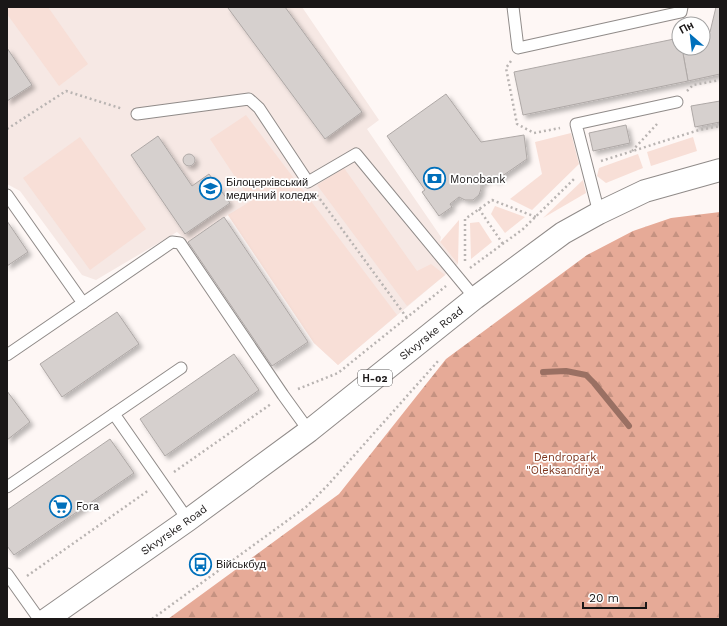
<svg xmlns="http://www.w3.org/2000/svg" width="727" height="626" font-family="'Work Sans',sans-serif">
<style>
.built{fill:#f6e8e4}
.green{fill:#f8dfd7}
.forest{fill:url(#forest-firs)}
.lines{fill:none;stroke-linecap:round;stroke-linejoin:round}
.stream{stroke:#9a7063;stroke-width:6}
.building{fill:#d6d0ce;stroke:#aea8a6;filter:url(#shadow)}
.lane-casing{stroke:#908b89;stroke-width:13}
.primary-casing{stroke:#908b89;stroke-width:24}
.path{stroke:#b9b4b2;stroke-width:2.5;stroke-dasharray:2 3;stroke-linecap:butt}
.lane{stroke:#fff;stroke-width:11}
.primary{stroke:#fff;stroke-width:22}
.labels{text-anchor:middle;stroke-width:3.5;stroke-linejoin:round;paint-order:stroke}
.shield{fill:#fff;stroke:#5f5d5d;stroke-width:1}
.shield-label{font-size:10px;font-weight:bold;fill:#1a1717}
.poi-label{font-size:11px;fill:#1a1717;stroke:#fff;text-anchor:start}
.street-label{font-size:11px;fill:#1a1717;stroke:#fff}
.park-label{font-size:11px;fill:#7c341c;stroke:#fff}
</style>
<defs>
<pattern id="forest-firs" width="22" height="20" patternUnits="userSpaceOnUse"><rect width="22" height="20" fill="#e6aa97"/><path d="M5 1l3.5 6h-7zM16 11l3.5 6h-7z" fill="#c59281"/></pattern>
<filter id="shadow"><feDropShadow dx="3.5" dy="3.5" stdDeviation="2" flood-color="#0004"/></filter>
</defs>
<rect width="100%" height="100%" fill="#fef7f5"/>
<path class="built" d="M7,7H302L379,120L367,129L441,237L440,242L458,264L338,365L314,343L228,215L188,242L177,232L96,280L82,275L20,191L7,184Z"/>
<g class="green">
<path d="M7,7H48L88,64L59,86L7,14Z"/>
<path d="M246,115L397,315L338,365L314,343L228,215L251,201L210,139Z"/>
<path d="M571,133L579,164L532,210L510,199L542,174L535,142Z"/>
<path d="M80,137L146,229L90,270L23,178Z"/>
<path d="M693,137L697,151L651,166L647,152Z"/>
<path d="M638,154L643,168L606,183L597,176L599,168Z"/>
<path d="M344,168L417,271L431,264L445,275L407,306L317,185Z"/>
<path d="M583,180L586,193L543,218Z"/>
<path d="M495,206L525,217L505,233L491,214Z"/>
<path d="M459,220L458,264L440,242Z"/>
<path d="M479,222L492,242L471,259L470,223Z"/>
</g>
<path class="forest" d="M720,212V619H168L339,494L446,359L587,255L633,231L671,218Z"/>
<g class="lines">
<path class="stream" d="M543,372L566,371L586,375L594,383L629,426"/>
</g>
<g class="building">
<path d="M229,7H285L362,112L325,139L228,8Z"/>
<path d="M716,7H720V74L688,81L682,48H703V33L710,32Z"/>
<path d="M679,38V48H682L688,81L523,115L514,72Z"/>
<path d="M7,48L32,85L7,101Z"/>
<path d="M446,94L481,142L524,135L527,159L495,181L492,176L481,184V189L479,195L473,200H465L459,197L450,204L452,207L439,216L422,192L425,190L387,136Z"/>
<path d="M720,101V122L695,127L691,106Z"/>
<path d="M626,125L630,143L593,151L589,133Z"/>
<path d="M158,136L192,186L209,174L230,203L185,234L131,155Z"/>
<circle cx="189" cy="160" r="6"/>
<path d="M224,217L308,342L272,366L188,242Z"/>
<path d="M7,221L28,252L7,266Z"/>
<path d="M117,312L139,344L62,397L40,364Z"/>
<path d="M234,354L259,390L165,456L140,419Z"/>
<path d="M7,391L30,422L7,440Z"/>
<path d="M110,439L134,473L14,555L7,546V510Z"/>
</g>
<g class="lines">
<defs>
<g id="lane">
<path d="M513,7L518,48L681,12L682,7"/>
<path d="M137,114L249,99L259,108L308,182L356,154L475,298"/>
<path d="M7,195L83,303"/>
<path d="M599,213L576,124L677,102"/>
<path d="M7,355L172,242L180,243L283,395L309,431"/>
<path d="M114,414L188,520"/>
<path d="M7,487L181,368"/>
<path d="M7,574L39,619"/>
</g>
<g id="primary">
<path id="s1" d="M47,619L188,520L309,431L475,298L563,233L599,213L645,191L720,170"/>
</g>
</defs>
<use href="#lane" class="lane-casing"/>
<use href="#primary" class="primary-casing"/>
<g class="path">
<path d="M511,61L506,68L517,124L534,133L560,128"/>
<path d="M687,91L693,85L720,80"/>
<path d="M7,129L66,91L123,109"/>
<path d="M632,151L657,124"/>
<path d="M601,161L699,130L720,126"/>
<path d="M317,195L407,318"/>
<path d="M479,209L503,244"/>
<path d="M465,261V219L492,200L536,217"/>
<path d="M470,268L523,229L574,179"/>
<path d="M298,389L338,373L446,286"/>
<path d="M174,472L271,404"/>
<path d="M27,576L149,490"/>
<path d="M152,619L306,507L327,486L439,360"/>
</g>
<use href="#lane" class="lane"/>
<use href="#primary" class="primary"/>
</g>
<defs>
<symbol id="bank-ring" viewBox="-11 -11 22 22"><circle r="9.5" fill="#fff" stroke="#0170bb" stroke-width="1.5"/><path d="M-6-4H6V4H-6ZM0-2.3a2.3 2.3 0 1 0 0 4.6a2.3 2.3 0 1 0 0-4.6Z" fill="#0170bb"/></symbol>
<symbol id="university-ring" viewBox="-11 -11 22 22"><circle r="9.5" fill="#fff" stroke="#0170bb" stroke-width="1.5"/><path d="M0-5L7-2L0 1L-7-2ZM-4 1L0 2.5L4 1V4Q0 6-4 4Z" fill="#0170bb"/></symbol>
<symbol id="supermarket-ring" viewBox="-11 -11 22 22"><circle r="9.5" fill="#fff" stroke="#0170bb" stroke-width="1.5"/><path d="M-6-5.5h2.5l.6 2H6L4.5 2H-2.5L-4.4-4H-6ZM-1.5 3.2a1.3 1.3 0 1 0 .1 0ZM3 3.2a1.3 1.3 0 1 0 .1 0Z" fill="#0170bb"/></symbol>
<symbol id="bus-ring" viewBox="-11 -11 22 22"><circle r="9.5" fill="#fff" stroke="#0170bb" stroke-width="1.5"/><path d="M-5-6H5V4H4V6H2V4H-2V6H-4V4H-5ZM-3.5-4V0h7V-4ZM-3.5 1.2v1.5H-2V1.2ZM2 1.2v1.5H3.5V1.2Z" fill="#0170bb"/></symbol>
</defs>
<g fill-rule="evenodd">
<use href="#bank-ring" x="422" y="166" width="25" height="25"/>
<use href="#university-ring" x="198" y="176" width="25" height="25"/>
<use href="#supermarket-ring" x="48" y="494" width="25" height="25"/>
<use href="#bus-ring" x="188" y="552" width="25" height="25"/>
</g>
<g class="labels">
<rect class="shield" x="358" y="370" width="34" height="16" rx="3"/>
<g class="shield-label">
<text x="375" y="382">Н-02</text>
</g>
<g class="poi-label">
<text x="450" y="183">Monobank</text>
<text x="226" y="186">Білоцерківський<tspan x="226" dy="13">медичний коледж</tspan></text>
<text x="76" y="510">Fora</text>
<text x="216" y="568">Військбуд</text>
</g>
<g class="street-label">
<text dy="4" stroke="none"><textPath href="#s1" startOffset="479">Skvyrske Road</textPath></text>
<text dy="4" stroke="none"><textPath href="#s1" startOffset="155">Skvyrske Road</textPath></text>
</g>
<g class="park-label">
<text x="565" y="461">Dendropark<tspan x="565" dy="13">"Oleksandriya"</tspan></text>
</g>
</g>
<rect width="727" height="626" fill="none" stroke="#1a1717" stroke-width="16"/>
<g transform="translate(691 36) rotate(332)"><circle r="19" fill="#ffffff" stroke="#a3a2a2"/>
<path d="M0-3L7 15L0 10L-7 15Z" fill="#0170bb"/>
<text y="-6" font-size="11" font-weight="bold" text-anchor="middle" fill="#1a1717">Пн</text>
</g>
<path d="M583 602v6h63v-6" fill="none" stroke="#1a1717" stroke-width="2"/>
<text x="589" y="602" font-size="12" fill="#1a1717" stroke="#ffffff" stroke-width="3" paint-order="stroke">20 m</text>
</svg>
